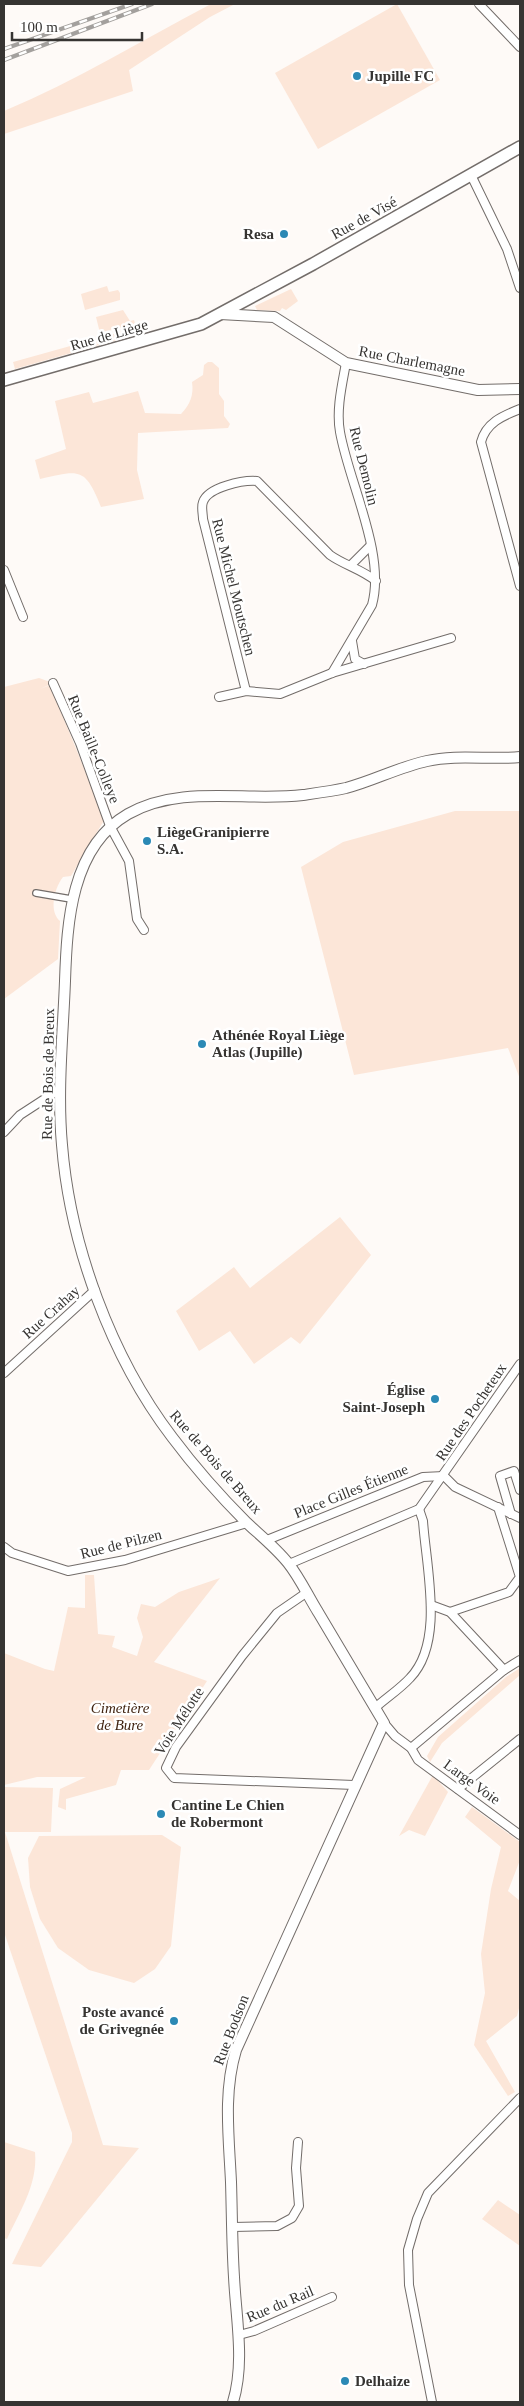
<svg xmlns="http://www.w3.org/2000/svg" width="524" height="2406" font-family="Georgia,serif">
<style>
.green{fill:#fce6d8}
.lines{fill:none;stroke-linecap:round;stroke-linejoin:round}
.pedestrian-casing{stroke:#736d6a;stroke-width:8}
.minor-casing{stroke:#736d6a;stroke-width:10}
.tertiary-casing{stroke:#736d6a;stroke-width:12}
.secondary-casing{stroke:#736d6a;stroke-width:14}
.pedestrian{stroke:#fff;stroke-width:5.5}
.minor{stroke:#fff;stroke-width:8}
.tertiary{stroke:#fff;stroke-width:10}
.secondary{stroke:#fff;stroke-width:11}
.rail-casing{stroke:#a3a09d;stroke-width:4.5}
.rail{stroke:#fff;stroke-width:2.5;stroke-dasharray:8;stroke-linecap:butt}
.poi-dot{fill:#2b89b5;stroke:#fff;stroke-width:2}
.labels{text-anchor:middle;stroke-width:5;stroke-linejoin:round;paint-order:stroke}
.poi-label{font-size:15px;font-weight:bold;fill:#363432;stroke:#fff;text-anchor:start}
.street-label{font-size:15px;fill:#363432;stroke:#fff}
.park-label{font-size:15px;font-style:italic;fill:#412411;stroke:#fff}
</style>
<rect width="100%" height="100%" fill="#fefaf7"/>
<g class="green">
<path d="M211,4H235L210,17L129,70L133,91L4,134V111C76,81 142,40 211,4Z"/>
<path d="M397,4L440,80L318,149L275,73Z"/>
<path d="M107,286L109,292L118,290L120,293V300L85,310L81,294Z"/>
<path d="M291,289L298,301L286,310L282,308L280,311L257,310L255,306Z"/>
<path d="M123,310L130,321L134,320L138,334L15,369L13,362L131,329L130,325L100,333L96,317Z"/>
<path d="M208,362H212L219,368V394L224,401V416L230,424L228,428L138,433L137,470L144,499L101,507C85,467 80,470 40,479L35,460L66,449L55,401L89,392L93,403L138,391L145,413L181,414C190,405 194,395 192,382L203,375L204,365Z"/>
<path d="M39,678L53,683L40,689L50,685L104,817L103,822L71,876L63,877C55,887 48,911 60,921L58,959L4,999V687Z"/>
<path d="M455,811H520V1079L508,1048L354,1075L301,867L343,842Z"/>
<path d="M340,1217L371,1255L300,1344L291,1337L254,1364L230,1331L199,1351L176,1311L234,1267L250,1288Z"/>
<path d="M85,1575H94L98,1634L115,1636L112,1647L137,1656L143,1637L137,1618L141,1604L155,1607L179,1592L220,1578L154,1662L207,1681L149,1770H121L116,1785L66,1799V1810L58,1807L60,1789L86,1777H37L4,1785V1653L45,1669L54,1671L68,1607L85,1608Z"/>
<path d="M520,1668V1675L442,1743L430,1762L427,1756L438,1737L506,1677Z"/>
<path d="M433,1775L448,1792L425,1836L409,1830L399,1836Z"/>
<path d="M4,1787L53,1788L51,1832H5L103,2145L139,2148L41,2267L12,2264L72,2142V2133L4,1932Z"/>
<path d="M472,1807L520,1842V1860L508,1891L520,1901V2004L517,2016L486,2041L515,2092L508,2096L474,2045L485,1993L481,1954L491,1889L501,1847L465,1817Z"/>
<path d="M162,1835L181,1847L171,1946L155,1969L134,1983L89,1970L58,1948L40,1919L30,1887L28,1858L39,1836Z"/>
<path d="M4,2142L35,2152C38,2184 20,2211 7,2239L4,2238Z"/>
<path d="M498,2200L520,2215V2246L482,2219Z"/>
</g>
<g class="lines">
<defs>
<path id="pedestrian" d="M36,893L71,899"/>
<g id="minor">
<path d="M479,4L520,47"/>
<path d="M471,175L507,249L520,288"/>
<path d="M520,409C502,416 486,423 481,442L520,586"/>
<path d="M351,565L370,546"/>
<path d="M4,570L23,617"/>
<path d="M352,641L355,659L364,664"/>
<path d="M332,673L372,605C386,554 349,483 340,432C336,410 342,385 346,363"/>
<path d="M53,683L80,743L110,826L129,861L137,919L144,930"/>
<path d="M246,691L203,519C203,514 201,507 203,502C208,487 243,480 257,481L330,555C344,565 361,569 376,581"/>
<path d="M219,697L246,691L280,694L332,673L451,638"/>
<path d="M4,1132L20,1115L60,1089"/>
<path d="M4,1373L95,1290"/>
<path d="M444,1476L455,1487L520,1518"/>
<path d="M511,1514L500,1476L514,1471L520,1490"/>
<path d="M267,1540L423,1477L444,1476"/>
<path d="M4,1547L12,1553L68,1571L125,1560L247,1523"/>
<path d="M289,1564L419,1509L520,1364"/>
<path d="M306,1593L277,1613L242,1656L176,1747L166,1768L174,1778L354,1785"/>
<path d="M431,1605L450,1612L504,1670"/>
<path d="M450,1612L509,1592L520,1577L498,1507"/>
<path d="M375,1708C386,1698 400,1689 410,1678C445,1642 426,1567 423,1521L419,1509"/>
<path d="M384,1723L395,1736L411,1748L418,1760L520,1835"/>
<path d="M411,1748L504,1670L520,1660"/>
<path d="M458,1789L520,1739"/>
<path d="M233,2227L277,2226L292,2218L299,2206L296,2168L298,2142"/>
<path d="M239,2335L254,2331L332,2297"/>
<path d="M432,2402L409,2285L408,2250L417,2219L428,2193L520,2098"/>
</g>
<g id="tertiary">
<path d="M220,314L274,317L346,363L478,390L520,389"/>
<path d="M233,2402C245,2362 236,2319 234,2277C232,2246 232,2214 231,2182C229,2138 223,2093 236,2050L384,1723C362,1686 340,1649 318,1612C308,1596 300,1578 288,1563C276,1548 261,1536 247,1523C222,1498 193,1465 172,1437C111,1357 70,1245 62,1145C57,1090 63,1035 65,981C67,922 71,847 128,814C181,784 245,802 303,795C317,793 332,791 346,788C373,781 399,767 427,761C457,754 490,760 520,757"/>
</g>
<path id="secondary" d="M4,380L201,324L313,264L520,147"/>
</defs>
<use href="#pedestrian" class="pedestrian-casing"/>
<use href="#minor" class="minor-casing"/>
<use href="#tertiary" class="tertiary-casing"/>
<use href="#secondary" class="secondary-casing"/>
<use href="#pedestrian" class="pedestrian"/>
<use href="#minor" class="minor"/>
<use href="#tertiary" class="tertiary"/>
<use href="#secondary" class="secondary"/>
<defs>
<g id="rail">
<path d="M4,49L132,4"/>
<path d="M4,60L152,4"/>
</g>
</defs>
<use href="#rail" class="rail-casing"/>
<use href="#rail" class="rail"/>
</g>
<g class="poi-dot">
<circle cx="357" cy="76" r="5"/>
<circle cx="284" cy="234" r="5"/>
<circle cx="147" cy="841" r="5"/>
<circle cx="202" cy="1044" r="5"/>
<circle cx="435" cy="1399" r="5"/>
<circle cx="161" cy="1814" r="5"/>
<circle cx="174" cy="2021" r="5"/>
<circle cx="345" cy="2381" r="5"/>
</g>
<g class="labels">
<g class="poi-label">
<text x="367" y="81">Jupille FC</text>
<text x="274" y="239" text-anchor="end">Resa</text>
<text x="157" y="837">LiègeGranipierre<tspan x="157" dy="17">S.A.</tspan></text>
<text x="212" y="1040">Athénée Royal Liège<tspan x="212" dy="17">Atlas (Jupille)</tspan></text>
<text x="425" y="1395" text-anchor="end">Église<tspan x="425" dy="17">Saint-Joseph</tspan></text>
<text x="171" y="1810">Cantine Le Chien<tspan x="171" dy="17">de Robermont</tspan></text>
<text x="164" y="2017" text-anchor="end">Poste avancé<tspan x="164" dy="17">de Grivegnée</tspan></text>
<text x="355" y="2386">Delhaize</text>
</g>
<g class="street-label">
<text transform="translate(364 218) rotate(-29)" y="5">Rue de Visé</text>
<text transform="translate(109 335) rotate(-16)" y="5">Rue de Liège</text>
<text transform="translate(412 361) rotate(11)" y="5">Rue Charlemagne</text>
<text transform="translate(364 466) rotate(76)" y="5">Rue Demolin</text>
<text transform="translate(234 587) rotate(76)" y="5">Rue Michel Moutschen</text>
<text transform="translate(94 749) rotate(68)" y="5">Rue Baille-Colleye</text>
<text transform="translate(48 1074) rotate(-89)" y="5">Rue de Bois de Breux</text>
<text transform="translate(51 1312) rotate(-42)" y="5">Rue Crahay</text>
<text transform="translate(471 1412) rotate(-56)" y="5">Rue des Pocheteux</text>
<text transform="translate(216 1462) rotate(49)" y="5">Rue de Bois de Breux</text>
<text transform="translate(351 1491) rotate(-22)" y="5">Place Gilles Étienne</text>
<text transform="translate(121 1544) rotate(-14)" y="5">Rue de Pilzen</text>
<text transform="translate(179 1721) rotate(-57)" y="5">Voie Mélotte</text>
<text transform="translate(472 1782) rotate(36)" y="5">Large Voie</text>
<text transform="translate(231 2030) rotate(-69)" y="5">Rue Bodson</text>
<text transform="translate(280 2304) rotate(-23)" y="5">Rue du Rail</text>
</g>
<g class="park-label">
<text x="120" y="1713">Cimetière<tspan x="120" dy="17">de Bure</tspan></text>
</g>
</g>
<rect width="524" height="2406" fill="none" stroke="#363432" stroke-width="10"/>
<path d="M12 32v8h130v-8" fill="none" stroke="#363432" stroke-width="2.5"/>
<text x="20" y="32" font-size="15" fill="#363432" stroke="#ffffff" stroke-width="4" paint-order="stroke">100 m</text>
</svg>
